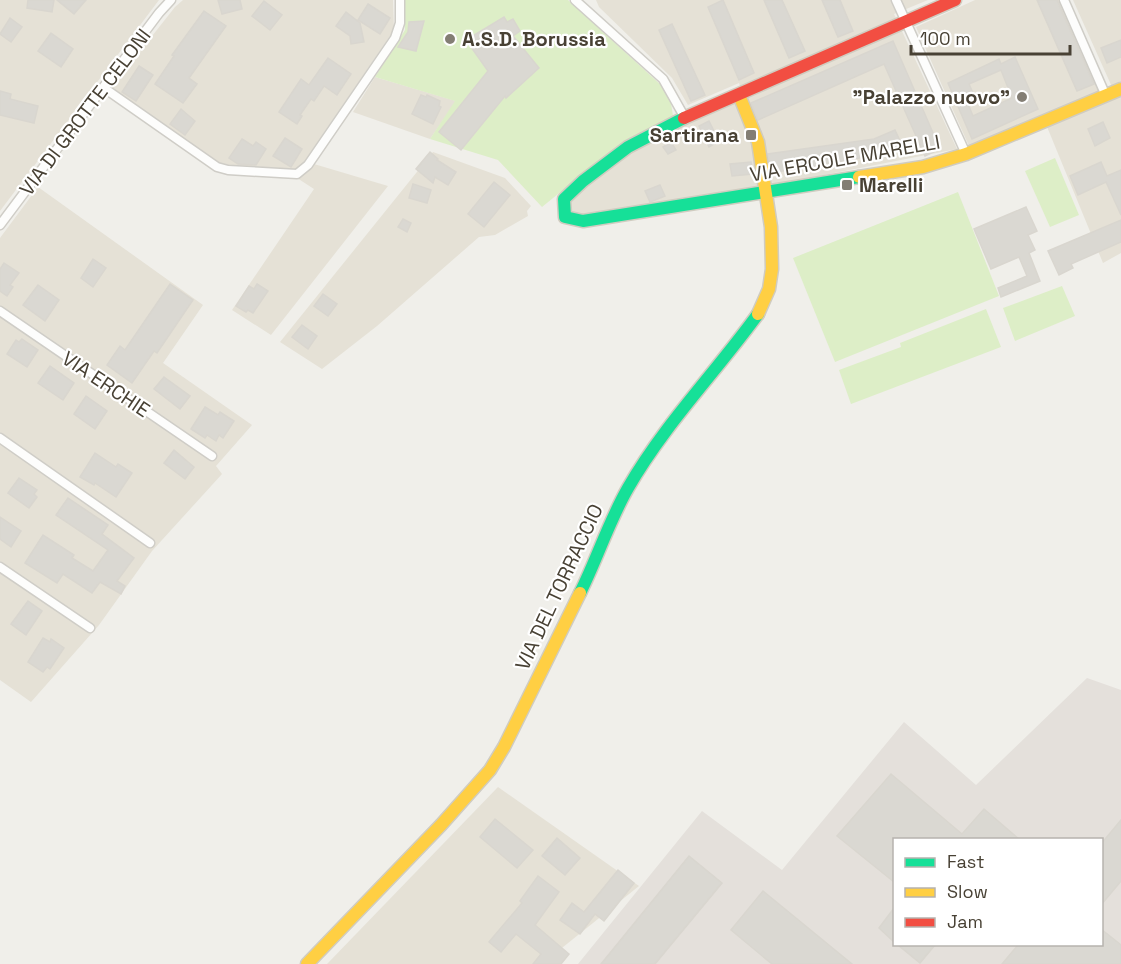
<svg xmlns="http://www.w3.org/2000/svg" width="1121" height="964" font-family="'Space Grotesk',sans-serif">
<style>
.residential{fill:#e5e1d6}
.industrial{fill:#e4e0db;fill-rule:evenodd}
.green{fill:#ddeec7}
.building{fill:#dad8d2;stroke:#d9d6cf;stroke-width:1.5;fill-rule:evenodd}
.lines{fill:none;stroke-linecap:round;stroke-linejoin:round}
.street-casing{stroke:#cfcdc7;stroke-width:11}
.fast-casing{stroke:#d0ccc0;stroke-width:15}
.slow-casing{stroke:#d0ccc0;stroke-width:15}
.jam-casing{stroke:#d0ccc0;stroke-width:15}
.street{stroke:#fdfdfc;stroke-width:8}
.fast{stroke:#16e098;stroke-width:12}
.slow{stroke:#ffcf43;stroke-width:12}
.jam{stroke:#f24e42;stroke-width:12}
.poi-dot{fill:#837e74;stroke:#fff;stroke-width:2}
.labels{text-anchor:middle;stroke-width:4.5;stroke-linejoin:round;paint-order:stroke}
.poi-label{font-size:20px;font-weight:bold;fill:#484134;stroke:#fff;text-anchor:start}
.street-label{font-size:20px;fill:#484134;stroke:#fff}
</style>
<rect width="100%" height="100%" fill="#f0efea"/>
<g class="residential">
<path d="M0,0H159L0,211Z"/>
<path d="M183,0H393L394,30L305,161L297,169L289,172L235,168L216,164L111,88L175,7Z"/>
<path d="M596,0H928L894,14L957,149L773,185L739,83L688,105L672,78L599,7Z"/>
<path d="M975,0H1064L1106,96L1121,89V253L1103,263L1043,117L969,146L916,27Z"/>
<path d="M1073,0H1121V82L1112,87Z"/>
<path d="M375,77L456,101L430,139L353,112Z"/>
<path d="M738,102L750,130L761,187L604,214L584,216L570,214L568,208L570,202L588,185L626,155L666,132Z"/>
<path d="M433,152L505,178L531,206L527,211L528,216L495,235L479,237L377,326L322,369L280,342Z"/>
<path d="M314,164L388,186L271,335L232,310L314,189L297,178L305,174Z"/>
<path d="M38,187L203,305L163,363L252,425L216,466L222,474L152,551L99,625L31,702L0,680V238Z"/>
<path d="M498,787L639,886L542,964H327Z"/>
</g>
<path class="industrial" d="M1087,678L1121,690V964H578L702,811L782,870L904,722L976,785ZM894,840H1102V944H894Z"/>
<g class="green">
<path d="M404,0H568L662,86L671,103L673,116L606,155L542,207L498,160L430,139L455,101L375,77L405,30Z"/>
<path d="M1055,158L1079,215L1050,227L1025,171Z"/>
<path d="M958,192L999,296L835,362L793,258Z"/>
<path d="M1062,286L1075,316L1015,341L1003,308Z"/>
<path d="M986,309L1001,347L851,404L839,370L901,347L900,343Z"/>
</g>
<g class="building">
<path d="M28,0H54L52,12L27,8Z"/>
<path d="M57,0H86L74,14Z"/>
<path d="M218,0H240L242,9L222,14Z"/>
<path d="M723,0L754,73L739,80L708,7Z"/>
<path d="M764,0H782L805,51L789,58Z"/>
<path d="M822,0H840L853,31L838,37Z"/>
<path d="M1037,0H1057L1094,84L1077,91Z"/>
<path d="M264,1L282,15L270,30L252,16Z"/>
<path d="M368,4L390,18L380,34L358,20Z"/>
<path d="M204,11L226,26L189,78L197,84L183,103L155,84L174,56L172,55Z"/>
<path d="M346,12L360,23L364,42L351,44L350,36L336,26Z"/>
<path d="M504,17L507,22L513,19L520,31L513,36L539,68L506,98L505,96L461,150L439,132L488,71L466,40Z"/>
<path d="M10,18L22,27L11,42L0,34Z"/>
<path d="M424,21L416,51L398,47L408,32L409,22Z"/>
<path d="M672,24L705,95L691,101L659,30Z"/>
<path d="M51,33L73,49L61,67L38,51Z"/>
<path d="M1121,40V57L1107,63L1101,48Z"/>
<path d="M893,41L940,149L925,156L884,64L758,120L751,103Z"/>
<path d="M1015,57L1038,109L972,139L948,83L999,59L1001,64ZM1001,70L1012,98L973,116L965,97L973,93L969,84Z"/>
<path d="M328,58L351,74L337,95L324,86L314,101L311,99L300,115L302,116L297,124L279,112L301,79L309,85Z"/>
<path d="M139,66L153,75L136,101L122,92Z"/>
<path d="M0,91L11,94L10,99L38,106L34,123L0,115Z"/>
<path d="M421,95L426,97L427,95L440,101L439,106L441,107L433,124L412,114Z"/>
<path d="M181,109L195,121L185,135L170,124Z"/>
<path d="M709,121L719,141L709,147L699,126Z"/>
<path d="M1103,122L1110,138L1095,146L1088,129Z"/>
<path d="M895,130L902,145L877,155L771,173L768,154L874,139Z"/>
<path d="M285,138L302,149L291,167L273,156Z"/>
<path d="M242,139L253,146L256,142L266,149L256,165L238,164L229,158Z"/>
<path d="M671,142L676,150L668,154L663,147Z"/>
<path d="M430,152L438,159L437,160L456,172L448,185L435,177L433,183L416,169Z"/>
<path d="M751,162L753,174L732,176L730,164Z"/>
<path d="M1101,162L1107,176L1121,170V215L1106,182L1078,195L1070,176Z"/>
<path d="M494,182L510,195L484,227L468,214Z"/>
<path d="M413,184L431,190L427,203L409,198Z"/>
<path d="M660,185L665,196L650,202L645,191Z"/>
<path d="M1026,207L1037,231L1028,235L1035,250L1029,253L1040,281L1001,297L998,288L1027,276L1019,257L991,269L974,229Z"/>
<path d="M403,219L411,223L407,232L398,227Z"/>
<path d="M1121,220V242L1071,264L1073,268L1059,275L1048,251Z"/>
<path d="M93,259L106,268L93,287L81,278Z"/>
<path d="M4,263L19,273L10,285L13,287L7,296L0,291V269Z"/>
<path d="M170,284L193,300L157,353L154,351L132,383L107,365L120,346L125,350Z"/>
<path d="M257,284L268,291L253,313L248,310L246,312L236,306L249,286L254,289Z"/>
<path d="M38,285L59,300L45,321L23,305Z"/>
<path d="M323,294L337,304L328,316L314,306Z"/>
<path d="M302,325L317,336L308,349L292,337Z"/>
<path d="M22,339L38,350L27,367L7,354L16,340L19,342Z"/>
<path d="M50,366L74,383L63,400L38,383Z"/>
<path d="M164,377L190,396L180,409L154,389Z"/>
<path d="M86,396L107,411L95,429L74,414Z"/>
<path d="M205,407L218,415L220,412L234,421L223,438L219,435L216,441L207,435L205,438L191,429Z"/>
<path d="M174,450L194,467L185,479L164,463Z"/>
<path d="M95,453L116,467L118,464L132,473L116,497L95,483L94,485L80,477Z"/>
<path d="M19,478L37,490L34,494L37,497L29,508L8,493Z"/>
<path d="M68,498L108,525L102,534L134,558L117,581L125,586L121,594L100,582L92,593L63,574L57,583L25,563L43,535L74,555L72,558L93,571L108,550L56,515Z"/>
<path d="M0,517L21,531L11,547L0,539Z"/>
<path d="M28,601L42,611L26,635L11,624Z"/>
<path d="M43,638L50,642L51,639L64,648L50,669L47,667L43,672L28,662Z"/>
<path d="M891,774L962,834L984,809L1020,840H894V882L837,836Z"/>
<path d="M495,819L533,850L517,868L480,837Z"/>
<path d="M1121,820V881L1101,905V844Z"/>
<path d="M557,838L580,858L565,875L542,856Z"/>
<path d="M689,856L722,883L655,964H601Z"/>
<path d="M618,870L634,883L604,921L595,914L580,934L560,920L572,903L584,912Z"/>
<path d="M538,876L559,892L535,925L569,954L561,964H533L541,954L516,934L501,952L489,942L522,903L520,901Z"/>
<path d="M763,891L852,964H772L731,930Z"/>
<path d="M894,908V942L879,928Z"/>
<path d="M1101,929L1121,945V964H1002L1018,945H1101Z"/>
<path d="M898,945H935L920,963Z"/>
</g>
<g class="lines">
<defs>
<g id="street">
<path d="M575,0L663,79L685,118"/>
<path d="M896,0L966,154"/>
<path d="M1064,0L1106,96"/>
<path d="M104,88L217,167L228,170L297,174L308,165L395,38L400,23V0"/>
<path d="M0,225L159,13L171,0"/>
<path d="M0,311L212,456"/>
<path d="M0,438L150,543"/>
<path d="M0,567L90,628"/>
</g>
<g id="fast">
<path d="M684,118L628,147L583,181L564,199L565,217L583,221L859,177"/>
<path d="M580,593C597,559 609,521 628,488C664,425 716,372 758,314"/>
</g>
<g id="slow">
<path d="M739,95L758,142L771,227L772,269L769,289L758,314"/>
<path d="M859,177L923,167L966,154L1121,89"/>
<path d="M307,964L441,825L490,770L504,747L580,593"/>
</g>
<path id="jam" d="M684,118L955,0"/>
</defs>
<use href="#street" class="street-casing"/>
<use href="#fast" class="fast-casing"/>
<use href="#slow" class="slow-casing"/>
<use href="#jam" class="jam-casing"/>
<use href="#street" class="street"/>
<use href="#fast" class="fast"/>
<use href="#slow" class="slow"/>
<use href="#jam" class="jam"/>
</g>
<g class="poi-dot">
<circle cx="450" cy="39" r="6"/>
<circle cx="1022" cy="97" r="6"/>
<rect x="745" y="129" width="12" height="12" rx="3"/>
<rect x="841" y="179" width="12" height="12" rx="3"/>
</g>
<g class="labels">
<g class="poi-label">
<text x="462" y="46">A.S.D. Borussia</text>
<text x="1010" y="104" text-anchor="end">"Palazzo nuovo"</text>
<text x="739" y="142" text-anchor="end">Sartirana</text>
<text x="859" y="192">Marelli</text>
</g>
<g class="street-label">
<text transform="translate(85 112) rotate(-53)" y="7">VIA DI GROTTE CELONI</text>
<text transform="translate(845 158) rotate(-10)" y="7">VIA ERCOLE MARELLI</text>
<text transform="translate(106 384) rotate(34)" y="7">VIA ERCHIE</text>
<text transform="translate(559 587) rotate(-65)" y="7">VIA DEL TORRACCIO</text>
</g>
</g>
<rect x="893" y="838" width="210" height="108" fill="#ffffff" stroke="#b6b3ae" stroke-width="1.5"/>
<rect x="905" y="858" width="30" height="9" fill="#16e098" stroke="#b6b3ae" stroke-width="1.5"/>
<text x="947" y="868" font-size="18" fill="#484134">Fast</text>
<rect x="905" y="888" width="30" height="9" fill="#ffcf43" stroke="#b6b3ae" stroke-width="1.5"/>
<text x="947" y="898" font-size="18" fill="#484134">Slow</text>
<rect x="905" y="918" width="30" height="9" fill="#f24e42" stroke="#b6b3ae" stroke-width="1.5"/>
<text x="947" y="928" font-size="18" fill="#484134">Jam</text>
<path d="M911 45v9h159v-9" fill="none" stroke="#484134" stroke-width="3"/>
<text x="920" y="45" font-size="18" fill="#484134" stroke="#ffffff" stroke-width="4.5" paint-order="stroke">100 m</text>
</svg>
